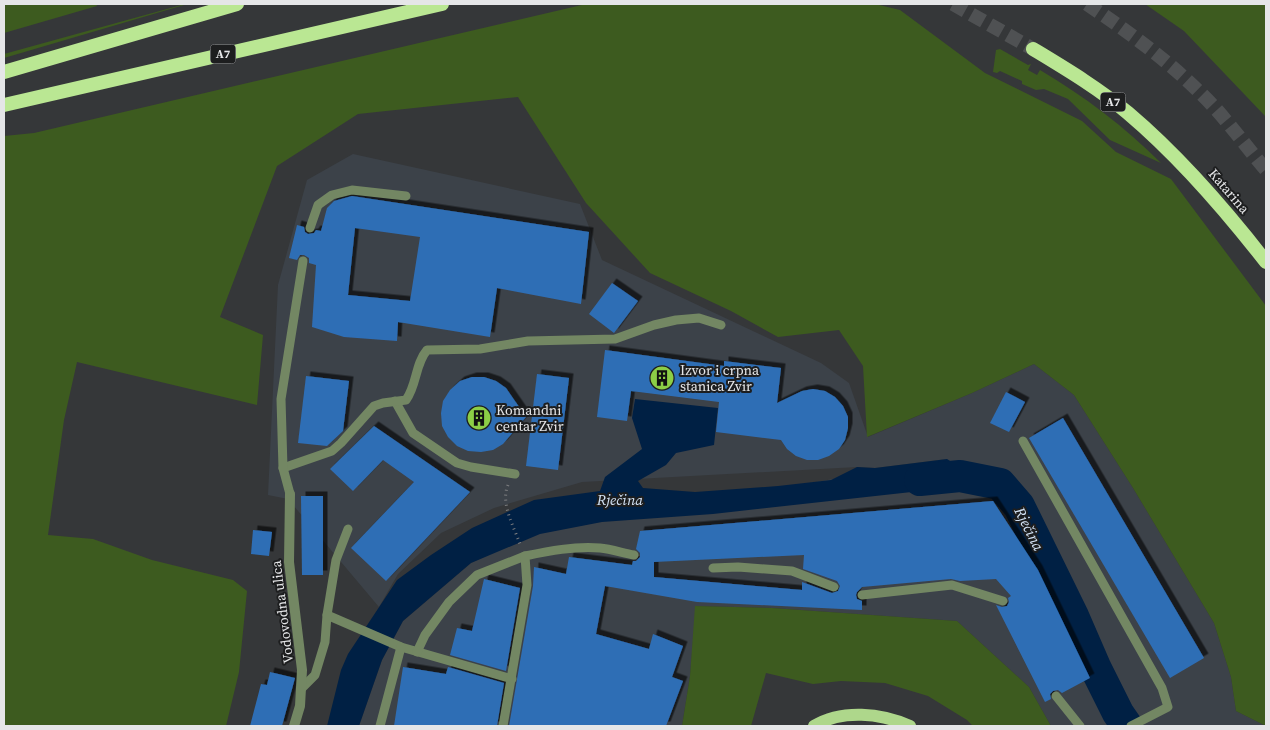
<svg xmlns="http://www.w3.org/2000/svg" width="1270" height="730" font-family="'Source Serif 4',serif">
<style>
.built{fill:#3c4249}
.green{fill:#3d5b1f}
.water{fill:#002044}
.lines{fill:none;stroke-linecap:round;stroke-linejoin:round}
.river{stroke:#002044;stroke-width:32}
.building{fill:#2f6eb5;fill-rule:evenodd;filter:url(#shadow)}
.trunk-tunnel{stroke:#4f5153;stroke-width:14;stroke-dasharray:14 7;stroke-linecap:butt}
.path{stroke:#7d7e80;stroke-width:3;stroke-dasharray:1 4;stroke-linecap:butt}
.service{stroke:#738763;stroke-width:9}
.minor{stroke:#738763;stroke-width:10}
.primary{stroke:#aed78b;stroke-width:12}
.trunk{stroke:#bae793;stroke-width:14}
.labels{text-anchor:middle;stroke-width:4;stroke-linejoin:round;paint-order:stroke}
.shield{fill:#1d1e1f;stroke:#a9aaac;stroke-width:1}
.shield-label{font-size:12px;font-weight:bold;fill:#e5e6e8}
.street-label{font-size:14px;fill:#e5e6e8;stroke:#1d1e1f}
.poi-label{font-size:14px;fill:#e5e6e8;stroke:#1d1e1f;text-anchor:start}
.water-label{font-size:15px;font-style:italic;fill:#d3e3f6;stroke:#1d1e1f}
</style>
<defs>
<filter id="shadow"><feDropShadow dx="4.5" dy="-4.5" stdDeviation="0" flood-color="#0009"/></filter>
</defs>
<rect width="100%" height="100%" fill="#353739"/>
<path class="built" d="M353,154L580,204L602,260L821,363L849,383L868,437L972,393L1034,364L1074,395L1133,488L1214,623L1231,677L1236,711L1266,726H1051L1029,687L957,621L772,608L696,606L690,676L682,726H359L382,660L403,621L471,563L538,531L947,459L875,468L857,467L582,482L494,508L441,533L398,574L379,607L288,499L268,495L278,285L307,180Z"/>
<g class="green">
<path d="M4,4H96L97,6L4,33Z"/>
<path d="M185,4L184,5L4,58V54Z"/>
<path d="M586,4H875L900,10L985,73L1082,121L1116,152L1171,179L1266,306V726L1236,711L1231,677L1214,623L1133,488L1074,395L1034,364L972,393L867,437L863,366L839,330L778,337L731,311L650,273L586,203L518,97L358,114L277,166L220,317L263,335L257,405L77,362L64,420L48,535L93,539L152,560L233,580L247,591L239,672L226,726H4V136L34,133Z"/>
<path d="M1145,4H1266V117L1184,31Z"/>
<path d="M1000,49L1028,65L1031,64L1028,70L1037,75L1040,70C1084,96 1125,127 1161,163L1110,140L1068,99L1044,89L1036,90L1022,84V81L1000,71L997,73L993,72L996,50Z"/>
<path d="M695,606L772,608L957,621L1029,687L1051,726H973L967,720L928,696L885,683L841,681L813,684L766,673L751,726H682L690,676Z"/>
</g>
<path class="water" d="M635,399L718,408L714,445L676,453L666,465L638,481L643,488L695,492L778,486L831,480L857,467L875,468L947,459L961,468L966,486L713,514L602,522L540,534L471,563L403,621L382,660L359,726H327L341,670L348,654L397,580L431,555L472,528L534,500L600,491L605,477L642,449L632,418Z"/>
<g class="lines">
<path class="river" d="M920,480L960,476L1000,484L1019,506L1073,616L1096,669L1118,713L1127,726"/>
</g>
<g class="building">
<path d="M352,196L589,232L581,304L497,288L490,337L398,322L397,341L344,337L312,327L316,265L309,263V258L304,255H300L297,260L289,258L297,225L304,227L305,232L308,234L314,233L316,230L321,231L327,208L334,201ZM355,228L420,237L410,301L348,295Z"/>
<path d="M612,283L638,301L614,333L589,314Z"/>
<path d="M605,350L724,366V361L781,368L777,403L802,391L813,389L825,391L835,397L843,406L848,417V428L845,440L839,449L829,456L818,460H807L796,456L787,449L781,440L716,432L719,402L631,391L627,421L597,417Z"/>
<path d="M537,374L569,378L558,470L526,466Z"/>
<path d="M306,376L349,381L343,431L327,446L298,443Z"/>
<path d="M472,377H484L496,381L506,388L526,417L503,444L493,450L481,452L468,451L457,446L448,437L442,426L441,413L443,401L450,390L460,381Z"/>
<path d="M1006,392L1025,402L1009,432L990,423Z"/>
<path d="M1063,418L1204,658L1170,678L1029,438Z"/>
<path d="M374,426L470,492L386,581L351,548L414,482L383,460L353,491L330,469Z"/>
<path d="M301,496H323V575H302Z"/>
<path d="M993,501L1038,570L1090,678L1062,693L1058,690L1053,691L1050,694L1051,699L1045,702L996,605L1002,607L1007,606L1009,602L1008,598L1011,596L996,579L960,581L951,579L862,587L857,592L856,595L857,599L862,601V610L697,602L605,586L596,634L649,649L653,634L683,646L672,677L683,681L666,726H509L533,586L534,567L566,574L569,557L632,565L633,561H636L640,557V553L636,549L640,531ZM804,555L803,569L837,581L840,586L838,591L832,593L802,582V590L654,577V562Z"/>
<path d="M253,530L272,532L269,556L251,554Z"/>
<path d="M484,579L520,588L506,671L450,655L457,628L472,631Z"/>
<path d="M403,667L446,674L448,667L504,683L497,726H394Z"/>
<path d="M270,672L295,678L282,726H250L261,684L267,685Z"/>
</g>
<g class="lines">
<g class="trunk-tunnel">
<path d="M953,4L1033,49"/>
<path d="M1087,4C1133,35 1177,67 1215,108C1233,128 1249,150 1266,170"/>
</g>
<path class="path" d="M508,485C500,503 514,527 520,544"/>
<g class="service">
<path d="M310,228L318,205L332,195L352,190L406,196"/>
<path d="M395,401L413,433L457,463L471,467L515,474"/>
<path d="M1023,441L1162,688L1168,707L1131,726"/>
<path d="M283,468L332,451L341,443L374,406L383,403L406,400C417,385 415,364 427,350L480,349L528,341L615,339L654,325L676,320L699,318L721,325"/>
<path d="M290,494L283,468L281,399L303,261"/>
<path d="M348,529L336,560L327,615L401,647L512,679"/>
<path d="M713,568L738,567L792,571L834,587"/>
<path d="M862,595L952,585L1003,601"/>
<path d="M417,652L425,635L449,602L477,575L525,556"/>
<path d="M302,688L315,675L325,642L327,615"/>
<path d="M1056,696L1080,726"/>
<path d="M380,726L401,647"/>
<path d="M503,726L527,585L525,556C549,551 574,546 600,548C611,549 623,553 634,555"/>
</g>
<path class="minor" d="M290,494L289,562L302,670L300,706L294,726"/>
<path class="primary" d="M814,726C842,709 881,713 910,726"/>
<g class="trunk">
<path d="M1033,49C1066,69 1098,88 1128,113C1180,157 1224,208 1266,262"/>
<path d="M4,72L237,4"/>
<path d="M4,105L442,4"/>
</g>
</g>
<defs>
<symbol id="building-disc" viewBox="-11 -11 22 22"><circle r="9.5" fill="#8cce46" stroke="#1d1e1f"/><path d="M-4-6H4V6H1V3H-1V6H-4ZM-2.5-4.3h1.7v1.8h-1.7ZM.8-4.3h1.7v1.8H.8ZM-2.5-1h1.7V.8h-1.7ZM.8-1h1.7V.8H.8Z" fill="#111"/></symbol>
</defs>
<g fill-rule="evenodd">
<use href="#building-disc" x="648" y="364" width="28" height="28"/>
<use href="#building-disc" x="465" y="404" width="28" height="28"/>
</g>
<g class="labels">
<g class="shield">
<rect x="210.5" y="44.5" width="25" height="19" rx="4"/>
<rect x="1100.5" y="92.5" width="25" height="19" rx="4"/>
</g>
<g class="shield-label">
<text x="223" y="58">A7</text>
<text x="1113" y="106">A7</text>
</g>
<g class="street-label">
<text transform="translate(1229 191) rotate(49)" y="5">Katarina</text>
<text transform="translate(282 612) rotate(-97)" y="5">Vodovodna ulica</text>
</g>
<g class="poi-label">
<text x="680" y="375">Izvor i crpna<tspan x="680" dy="16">stanica Zvir</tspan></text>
<text x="496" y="415">Komandni<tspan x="496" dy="16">centar Zvir</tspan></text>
</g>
<g class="water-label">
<text x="620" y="505">Rječina</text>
<text transform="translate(1029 529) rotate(63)" y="5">Rječina</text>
</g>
</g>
<rect width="1270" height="730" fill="none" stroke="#e5e6e8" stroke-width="10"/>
</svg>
